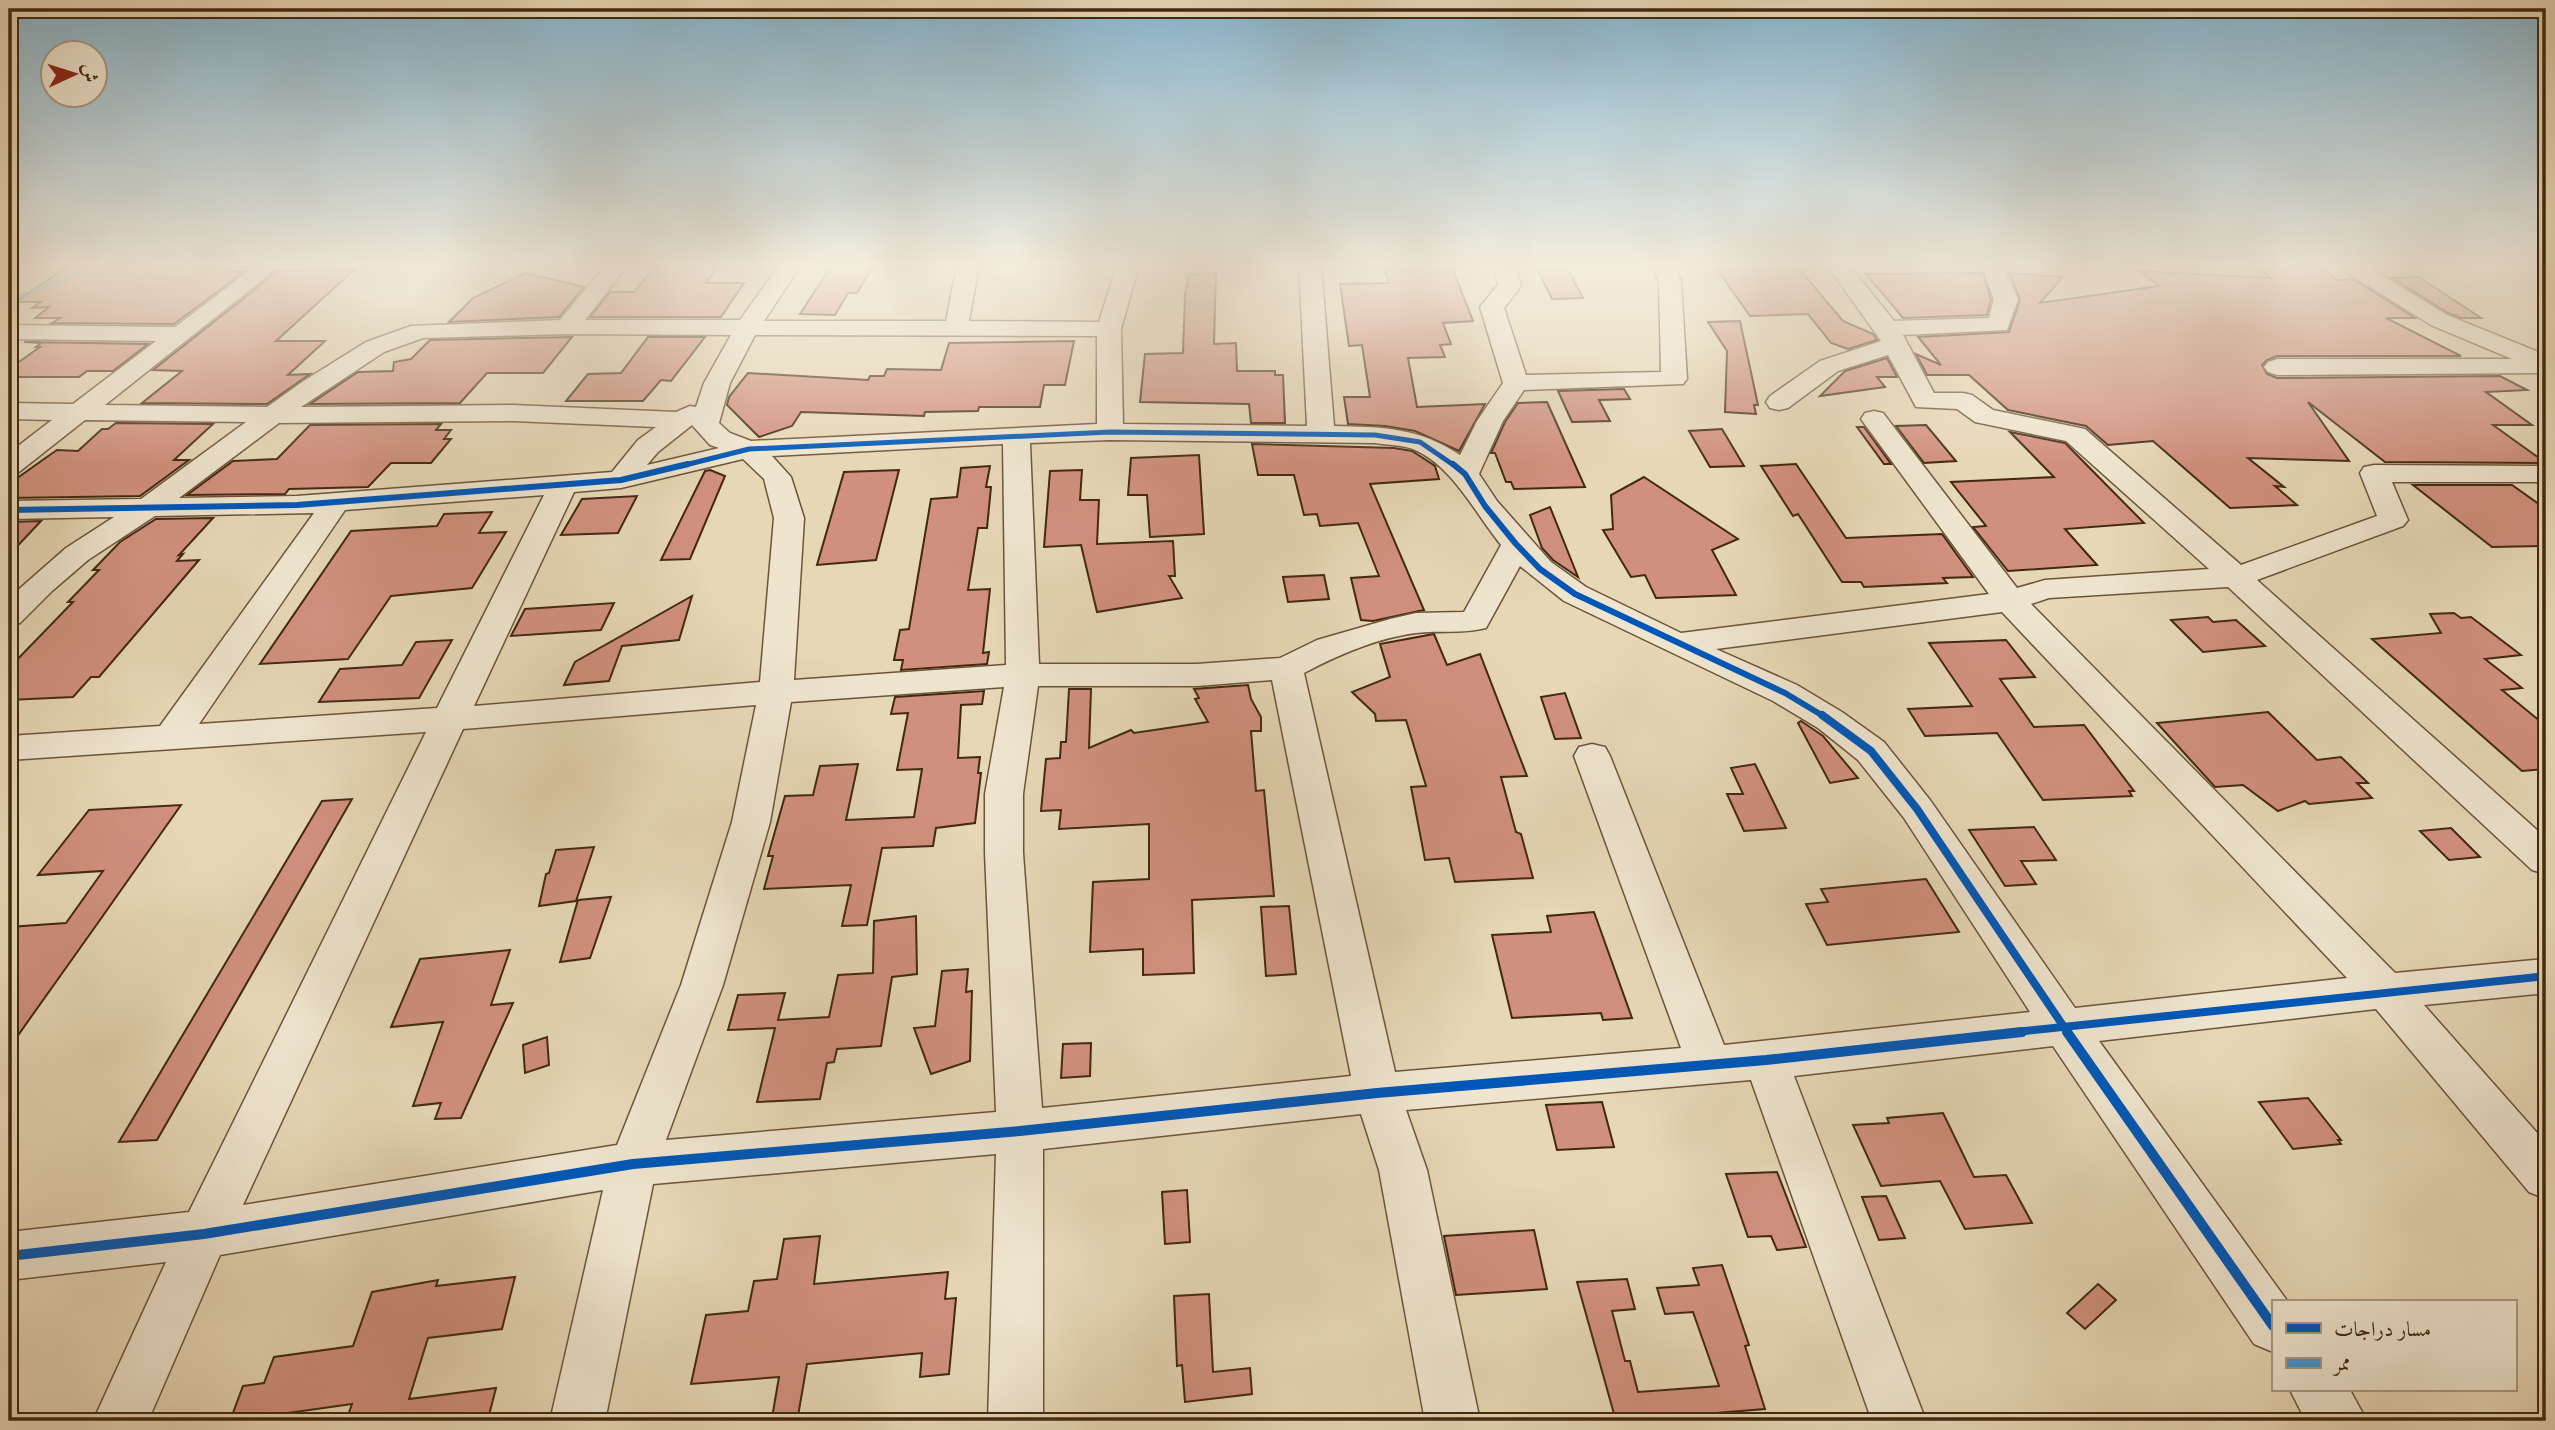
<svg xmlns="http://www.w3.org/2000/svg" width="2555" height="1430" font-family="'IM FELL English',Amiri,serif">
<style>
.building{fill:#d1907e;stroke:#432811;stroke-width:2}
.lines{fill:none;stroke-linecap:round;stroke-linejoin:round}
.street-casing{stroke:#6c543a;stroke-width:3}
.street{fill:#efe5cf;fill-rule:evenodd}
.quiet{stroke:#4096d3;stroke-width:3.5;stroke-dasharray:8 3.5;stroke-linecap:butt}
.cycleway-far3-casing{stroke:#efe5cf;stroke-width:9}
.cycleway-far2-casing{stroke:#efe5cf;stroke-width:10}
.cycleway-far1-casing{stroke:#efe5cf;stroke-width:12}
.cycleway-casing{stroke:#efe5cf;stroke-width:14}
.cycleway-far3{stroke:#0057b8;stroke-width:5}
.cycleway-far2{stroke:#0057b8;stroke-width:6}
.cycleway-far1{stroke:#0057b8;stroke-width:8}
.cycleway{stroke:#0057b8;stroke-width:10}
</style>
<rect width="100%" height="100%" fill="#e6d7b5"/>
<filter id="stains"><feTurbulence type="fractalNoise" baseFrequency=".00286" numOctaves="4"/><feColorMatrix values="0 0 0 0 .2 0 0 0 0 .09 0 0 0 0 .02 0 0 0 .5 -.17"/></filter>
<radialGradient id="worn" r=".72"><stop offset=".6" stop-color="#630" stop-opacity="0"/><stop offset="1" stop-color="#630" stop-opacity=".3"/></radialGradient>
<g class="building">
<path d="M71,265H234L225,272H244L174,324L52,323L60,318H35L49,307L32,308L40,302H15Z"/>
<path d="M832,265H874L857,293H848L835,315L800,314Z"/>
<path d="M1383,265H1451L1473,321L1443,323L1451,344L1440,345L1445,357L1408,358L1417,407L1485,404L1459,451L1415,431L1385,426L1348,424L1344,397H1370L1362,345L1349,346L1340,284L1389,283Z"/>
<path d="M1714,265H1796L1843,321L1873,334L1877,340L1848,349L1831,343L1808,314L1750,316Z"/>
<path d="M2255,266H2320L2337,280L2353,279L2415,318H2386L2461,356H2277L2267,360L2262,365L2267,374L2277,378L2500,376L2527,390L2486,392L2532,425H2493L2546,463L2385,462L2308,402L2349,461L2248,458L2284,487L2275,486L2297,505L2230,508L2153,441L2108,445L2086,426L2008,410L1969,375H1927L1916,354L1941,365L1918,337L2009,332L2020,300L2010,273L2063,277L2040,303L2159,286L2139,271L2271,278Z"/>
<path d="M654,267H717L706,283H744L721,317H590L610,292H634Z"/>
<path d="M1567,268L1583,298L1552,299L1537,269Z"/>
<path d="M355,269L276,341H325L288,375L310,374L267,404L142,403L182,371L153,370L278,271Z"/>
<path d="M526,273L584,287L559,317L449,322L473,298Z"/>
<path d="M1216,273L1214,344L1236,343L1237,371H1275V375H1283L1285,423H1251L1249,404L1140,402L1145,354L1183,353L1185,294L1189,274Z"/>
<path d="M1983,273L1991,299L1987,315L1903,318L1866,274Z"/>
<path d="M2419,277L2481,318H2461L2448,313L2392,278Z"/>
<path d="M1740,321L1758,405H1754L1756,414L1725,412L1727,351L1708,322Z"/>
<path d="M572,337L543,373H487L460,403L310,404L358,372L393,371L394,362L411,359L430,340Z"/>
<path d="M648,337H705L671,381L661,380L643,401H566L588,374L621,373Z"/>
<path d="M1074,341L1065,385H1044L1040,407H979L978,411L925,412L924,416L801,412L792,426L759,437L727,405L729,397L748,373L868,380L870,376H884L887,369L941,370L949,343Z"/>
<path d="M24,342L148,344L113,371H87L79,377H9V369L40,347H36L41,343Z"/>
<path d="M1887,358L1897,377H1877L1885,387L1820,396L1845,371Z"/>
<path d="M1624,389L1630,399L1599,400L1610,421L1572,422L1558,391Z"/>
<path d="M1547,402L1585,487L1514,489L1511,482H1506L1495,453H1491L1505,422L1518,403Z"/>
<path d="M116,423L213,424L174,460H189L140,496L9,498V484L44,459L57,450L78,451L102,429H108Z"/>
<path d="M441,424L436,430H451L444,439H451L431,463H391L368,487L289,489L285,494L187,495L233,461L277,459L310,425Z"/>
<path d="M1926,425L1956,461L1924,463L1896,426Z"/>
<path d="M1857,427H1864L1891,464H1884Z"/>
<path d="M1722,429L1744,466L1710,467L1689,431Z"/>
<path d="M2010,432L2065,443L2144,523L2065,529L2097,565L2008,571L1973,527L1986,526L1951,482L2054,477Z"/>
<path d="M1252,444L1394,448L1412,451L1435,466L1439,479L1370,484L1424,610L1373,621L1361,620L1351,578L1379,576L1358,523L1320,526L1317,514L1304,515L1294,475H1258Z"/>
<path d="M1199,455L1204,534L1150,537L1147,495H1128L1131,458Z"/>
<path d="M1796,464L1846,538L1942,534L1973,577L1943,578L1947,583L1864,587L1861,582H1842L1798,514L1793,516L1761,466Z"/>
<path d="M990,466L986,487H991L987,528H978L968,590L990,589L983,653L989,652L987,664L901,670L903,660H894L900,630L909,629L931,499L957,497L961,468Z"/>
<path d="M710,470L725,476L690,559L661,560L705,471Z"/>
<path d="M899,470L876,560L817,565L844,472Z"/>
<path d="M1082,470L1080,500H1099L1097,544L1173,541L1175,576H1169L1182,598L1097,612L1081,545L1044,547L1050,471Z"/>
<path d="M1644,477L1738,539L1712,550L1736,595L1656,598L1645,575L1631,577L1603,530L1613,529L1611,495Z"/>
<path d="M2413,485H2512L2546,509V546L2492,547Z"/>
<path d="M637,496L618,533L561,535L582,499Z"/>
<path d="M1550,507L1578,577L1553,560L1542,548L1530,515Z"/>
<path d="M492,512L479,533L506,532L472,588L391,596L348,659L260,664L351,531L437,526L444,514Z"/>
<path d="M213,518L179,555L183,554L177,561L199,560L99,677H91L73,697L9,700V668L73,602H68L99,570H93L120,542L156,519Z"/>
<path d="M41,521L9,555V522Z"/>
<path d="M1324,575L1329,599L1288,602L1283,577Z"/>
<path d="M692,596L679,640L622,646L609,681L564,685L575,662Z"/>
<path d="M614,603L601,630L511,636L525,609Z"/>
<path d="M2454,613L2461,618L2471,617L2521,655L2485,659L2522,688L2502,690L2546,726V769L2522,771L2372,639L2441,633L2430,614Z"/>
<path d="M2208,617L2213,622L2236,620L2265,646L2203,652L2171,620Z"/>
<path d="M1434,634L1447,665L1480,654L1527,776L1501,777L1516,832L1521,834L1533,878L1455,882L1449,858L1425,860L1411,787L1426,786L1406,720L1376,721L1375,714L1352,692L1390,677L1380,644Z"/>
<path d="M452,640L419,698L319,702L340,669L402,665L416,642Z"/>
<path d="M2006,640L2035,677L2000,679L2034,727L2084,725L2134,791H2129L2132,796L2043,800L1997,733L1925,736L1908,709L1972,706L1929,643Z"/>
<path d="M1248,685L1251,699L1261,717V731H1251L1256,791L1264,790L1274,896L1192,900L1194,973L1143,975V949L1090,952L1093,882L1149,879V824L1059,829L1061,810L1041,811L1046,759L1060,758L1061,742H1066L1069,689H1091L1089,748L1131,730L1134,733L1208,722L1195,699L1199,698L1194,689Z"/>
<path d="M984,691L982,704L961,705L958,758L980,757L978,773H981L975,823L936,828L933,846L882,848L867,925L842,926L851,885L764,889L773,856H768L785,796L813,795L820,766L858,764L846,820L914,817L922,769L897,770L908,713L891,714L895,697Z"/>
<path d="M1565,693L1581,738L1555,739L1541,697Z"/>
<path d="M2268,712L2317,760L2341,757L2368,783H2357L2372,798L2309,804L2305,801L2278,811L2243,785L2215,787L2157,723Z"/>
<path d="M1801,721L1823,736L1858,778L1830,783L1798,723Z"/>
<path d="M1755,764L1786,828L1744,831L1727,794H1743L1731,768Z"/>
<path d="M352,799L157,1140L119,1142L322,801Z"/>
<path d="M181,805L95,927L9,1048V927L66,923L103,871L38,875L89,810Z"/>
<path d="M2034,827L2056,860L2021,861L2036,884L2005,886L1969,830Z"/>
<path d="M2451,828L2480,857L2449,860L2420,831Z"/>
<path d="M594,847L576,901L539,906L546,874L549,873L556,850Z"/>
<path d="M1926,879L1959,932L1827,945L1806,904L1828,902L1821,889Z"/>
<path d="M611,897L590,958L560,962L578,900Z"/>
<path d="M1289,906L1296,974L1266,976L1261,907Z"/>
<path d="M1594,912L1632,1018L1603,1020L1601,1013L1512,1018L1492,935L1551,932L1547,916Z"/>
<path d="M916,916L917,974L892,977L881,1046L837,1049L834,1062L827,1063L820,1099L757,1102L775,1028L728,1030L738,995L785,993L778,1020L829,1017L838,975L873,973L874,921Z"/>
<path d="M510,950L491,1005L513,1003L461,1118L435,1119L441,1103L413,1106L443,1022L391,1027L420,959Z"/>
<path d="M968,969L966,992L972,991L970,1061L931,1074L914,1028L935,1026L942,971Z"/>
<path d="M547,1037L549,1065L525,1073L523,1045Z"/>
<path d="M1091,1043L1090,1076L1061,1078L1063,1044Z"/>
<path d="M2308,1098L2341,1140H2338L2341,1144L2293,1149L2259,1102Z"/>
<path d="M1602,1102L1614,1147L1557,1150L1546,1105Z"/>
<path d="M1943,1113L1974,1177L2006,1175L2032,1223L1965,1229L1940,1181L1881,1186L1853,1125L1889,1123L1887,1118Z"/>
<path d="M1777,1172L1806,1247L1777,1250L1771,1236L1748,1237L1726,1174Z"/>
<path d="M1187,1190L1190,1242L1165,1244L1162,1192Z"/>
<path d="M1886,1196L1905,1238L1879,1240L1862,1197Z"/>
<path d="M1534,1230L1547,1289L1456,1295L1444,1236Z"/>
<path d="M820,1236L814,1284L948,1272L945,1299L956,1298L949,1374L920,1377L922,1353L807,1364L798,1416L772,1418L779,1377L691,1384L706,1315L748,1311L754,1281L777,1279L784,1239Z"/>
<path d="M1722,1265L1749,1345L1745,1346L1765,1409L1692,1415L1693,1418L1616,1421L1577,1282L1627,1279L1635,1309L1612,1311L1625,1361H1630L1638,1392L1719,1386L1693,1312L1665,1314L1657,1288L1699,1285L1693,1268Z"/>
<path d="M515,1277L502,1329L428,1338L409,1399L496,1388L488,1419L346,1421L352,1404L230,1421L243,1386L264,1383L274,1357L353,1346L372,1292L438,1280L436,1286Z"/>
<path d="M2098,1284L2116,1300L2085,1329L2067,1313Z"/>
<path d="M1209,1294L1213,1372L1250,1368L1252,1394L1185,1402L1182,1365L1177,1366L1174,1296Z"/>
</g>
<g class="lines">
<defs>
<g id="street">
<path d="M257,265H281L105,405L267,407L302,382L366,342L411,326L560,320L606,265H628L585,320H740L779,265H801L764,321H946L957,265H979L969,321L1099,322L1117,265H1139L1121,329L1123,424L1307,426L1299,265H1321L1334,426C1383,427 1418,427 1460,455L1477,421L1503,383L1480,307L1498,285L1493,265H1515L1521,286L1504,308L1526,375L1661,372L1659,281L1651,265H1673L1681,281L1687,379L1683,384L1524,390L1503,421L1479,474L1497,501L1551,562L1586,587L1681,633L1989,594L1861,419L1865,413L1874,411L1883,413L2017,588L2045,580L2209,569L2066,441L1975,422L1957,409L1916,407L1888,355L1838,371L1788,408L1779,410L1770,408L1766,402L1770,396L1820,361L1881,341L1827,265H1849L1894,321L1989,318L1994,299L1985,275L1986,265H2008L2007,275L2018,299L2007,330L1903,335L1934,393H1963L1972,395L1993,410L2085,429L2241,565L2377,516L2360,473L2364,467L2374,465L2546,466V482H2392L2408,520L2403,526L2257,580L2546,838V874L2532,870L2228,587L2049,598L2031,604L2395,973L2546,959V993L2424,1005L2546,1143V1199L2529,1192L2376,1009L2099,1041L2288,1302H2273V1352L2254,1344L2053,1046L1794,1076L1926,1421H1872L1751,1080L1406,1110L1427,1170L1480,1421H1425L1379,1170L1361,1114L1043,1149V1421H988L996,1154L653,1184L605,1421H550L603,1190L220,1255L148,1421H93L166,1262L9,1280V1232L189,1212L426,732L9,760V736L160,726L314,513L155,516L88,560L52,591L20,623L9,626V598L66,548L114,517L9,519V501L141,499L246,422L85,420L19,472L9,474V453L52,420L9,419V403L73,404L156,341L9,339V325L175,327ZM567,334L731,335L704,383L696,407L690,406L676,412L513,405L301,407L384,352L423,338ZM755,335L1097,336V424L751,441L730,433L719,423L730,383ZM513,421L656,427L638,440L612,472L297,496L179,498L279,423ZM692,425L710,445L719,448L647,465L658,452ZM1110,440L1375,443C1387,445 1402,445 1413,449C1452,465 1475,513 1501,545L1464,612L1416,613L1390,619L1317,640L1280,658L1197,664H1039L1030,443ZM1003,444L1006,665L794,680L804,518L791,477L772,456ZM743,459L764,479L774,518L760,682L474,706L574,492L621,488ZM544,495L437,708L199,724L345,510ZM1520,566L1564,601L1773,701L1818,728L1858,760L1904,818L2030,1012L1724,1045L1610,756L1605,747L1592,744L1579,747L1574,756L1681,1048L1395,1072L1304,673C1338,655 1377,638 1416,633C1440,630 1463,634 1486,628ZM2002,612L2347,978L2075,1008L1930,800L1884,742L1842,712L1797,685L1716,649ZM1272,680L1351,1076L1042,1108L1023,853V794L1038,686H1197ZM1004,687L985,794V853L996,1112L666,1140L723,985L770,822L791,702ZM756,705L732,822L681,985L617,1145L243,1205L463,729Z"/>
<path d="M2340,265H2366L2447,315L2546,355V373L2277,375L2268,372L2264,367L2268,362L2277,359H2512L2431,325L2343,270Z"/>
<path d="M2290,1390H2350L2367,1421H2306Z"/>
</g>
</defs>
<use href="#street" class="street-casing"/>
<use href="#street" class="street"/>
<path class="quiet" d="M9,300L76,274L90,265"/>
<defs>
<path id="cycleway-far3" d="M681,466L749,449L1110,432L1375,435L1420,442L1455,466"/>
<g id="cycleway-far2">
<path d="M1453,464L1465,474L1485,506L1516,544L1540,569L1575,594L1785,693L1825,717"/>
<path d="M9,510L297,505L621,480L688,464"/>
</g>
<g id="cycleway-far1">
<path d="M1822,715L1871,751L1917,809L2068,1033"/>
<path d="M2006,1033L2546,976"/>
</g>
<g id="cycleway">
<path d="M2067,1032L2273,1326"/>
<path d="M9,1256L204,1234L633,1164L1020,1131L1377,1093L1766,1060L2022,1032"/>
</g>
</defs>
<use href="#cycleway-far3" class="cycleway-far3-casing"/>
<use href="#cycleway-far2" class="cycleway-far2-casing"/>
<use href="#cycleway-far1" class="cycleway-far1-casing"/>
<use href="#cycleway" class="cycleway-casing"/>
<use href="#cycleway-far3" class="cycleway-far3"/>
<use href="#cycleway-far2" class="cycleway-far2"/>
<use href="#cycleway-far1" class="cycleway-far1"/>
<use href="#cycleway" class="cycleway"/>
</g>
<linearGradient id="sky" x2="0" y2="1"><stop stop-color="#87b6d0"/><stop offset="0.57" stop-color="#f4edde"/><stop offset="1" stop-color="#f4edde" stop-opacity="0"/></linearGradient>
<rect width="2555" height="465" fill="url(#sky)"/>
<rect width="2555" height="1430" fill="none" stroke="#e6d7b5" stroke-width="35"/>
<rect x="10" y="10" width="2534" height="1409" fill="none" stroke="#432811" stroke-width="3.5"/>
<rect x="18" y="18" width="2520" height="1395" fill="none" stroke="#432811" stroke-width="2"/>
<rect x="2272" y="1300" width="245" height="91" fill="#efe5cf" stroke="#aa9983" stroke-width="2"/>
<rect x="2286" y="1323" width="35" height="10" fill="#0057b8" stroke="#aa9983" stroke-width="2"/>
<text x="2334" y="1336" font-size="21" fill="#432811">مسار دراجات</text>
<rect x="2286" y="1358" width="35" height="10" fill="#4096d3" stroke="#aa9983" stroke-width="2"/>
<text x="2334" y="1370" font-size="21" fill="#432811">ممر</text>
<g transform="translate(74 74) rotate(86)"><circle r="33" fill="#efe5cf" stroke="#aa9983" stroke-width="2"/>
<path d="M0-5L12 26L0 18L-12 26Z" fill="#8f2418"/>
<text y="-10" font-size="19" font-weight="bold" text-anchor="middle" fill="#432811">ش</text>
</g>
<rect width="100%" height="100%" filter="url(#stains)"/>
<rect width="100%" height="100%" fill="url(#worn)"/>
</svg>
